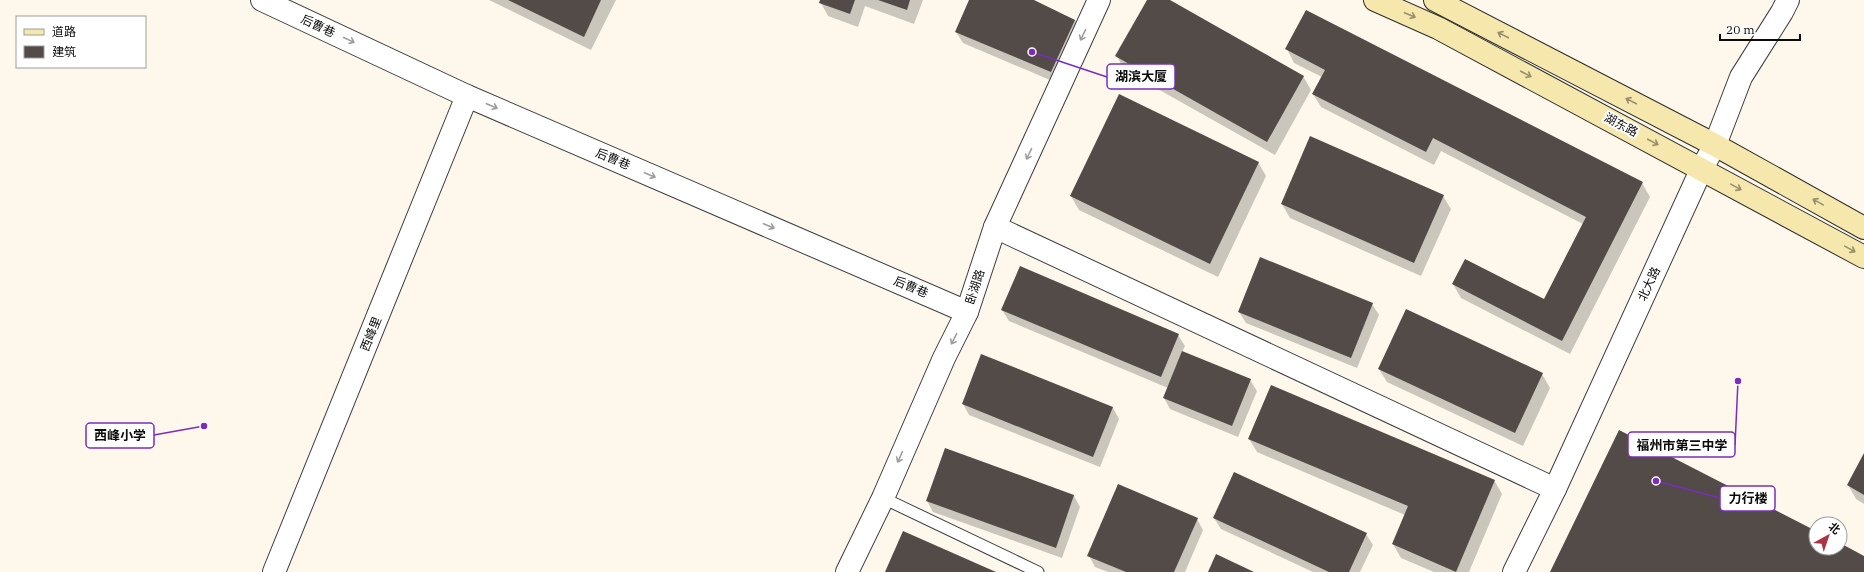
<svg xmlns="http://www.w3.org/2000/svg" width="1864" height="572" font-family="'IBM Plex Serif','Noto Sans SC',serif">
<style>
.shadow{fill:#0003}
.building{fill:#524b48}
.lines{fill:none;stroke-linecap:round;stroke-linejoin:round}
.service-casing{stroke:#3e3e3e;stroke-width:13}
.minor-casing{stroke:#3e3e3e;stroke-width:24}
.tertiary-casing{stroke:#3e3e3e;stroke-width:24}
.secondary-casing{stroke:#2d2d2d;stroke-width:24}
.service{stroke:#fff;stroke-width:11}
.minor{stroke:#fff;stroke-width:22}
.tertiary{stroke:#fff;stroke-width:22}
.secondary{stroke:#f6e7ac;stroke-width:22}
.oneway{stroke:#988f6c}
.oneway2{stroke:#9d9d9d}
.labels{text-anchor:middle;stroke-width:4;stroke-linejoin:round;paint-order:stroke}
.street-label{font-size:12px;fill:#0b0b0b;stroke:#fff}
.leader{fill:none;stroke:#7b2cbf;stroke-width:1.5}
.callout-dot{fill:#7b2cbf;stroke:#fff;stroke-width:1.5}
.callout{fill:#fff;stroke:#7b2cbf;stroke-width:1.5}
.callout-label{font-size:13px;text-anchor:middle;font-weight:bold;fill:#0b0b0b}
</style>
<rect width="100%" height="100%" fill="#fdf8eb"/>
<g class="shadow">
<path d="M489,0H616L591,50Z"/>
<path d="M821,0H923L914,24L865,6L858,27L828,16L821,3Z"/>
<path d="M970,0H1032L1075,20L1081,31L1057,83L963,43L956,32Z"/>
<path d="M1148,0H1168L1303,76L1311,90L1275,155L1124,70L1117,56Z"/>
<path d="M1287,49L1642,183L1650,197L1570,354L1461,298L1453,284L1544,300L1583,224L1441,151L1434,165L1321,107L1313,94L1322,77L1294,63Z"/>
<path d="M1258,162L1266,176L1218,277L1079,210L1071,196Z"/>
<path d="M1443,196L1451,209L1421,276L1290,218L1282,204Z"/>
<path d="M1372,304L1379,315L1357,368L1246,323L1239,312Z"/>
<path d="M1002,310L1178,335L1185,346L1182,352L1250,380L1257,391L1238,437L1170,409L1164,398L1168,388L1009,321Z"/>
<path d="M982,356L1113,408L1119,419L1100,467L969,415L963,404Z"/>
<path d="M1379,369L1542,374L1550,388L1523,446L1387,382Z"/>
<path d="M1249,439L1494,480L1502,494L1469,572H1434L1401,558L1393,544L1405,515L1257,452Z"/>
<path d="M1864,456V504L1856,499L1848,485Z"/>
<path d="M1235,473L1366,534L1373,545L1360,572H1313L1221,529L1214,518Z"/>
<path d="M1074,496L1080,507L1062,558L933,512L927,501Z"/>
<path d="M1197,519L1203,530L1185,572H1108L1095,567L1089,556Z"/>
</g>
<g class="building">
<path d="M508,0H601L584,37Z"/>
<path d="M820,0H855L850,14L819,3Z"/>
<path d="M878,0H910L907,10Z"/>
<path d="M969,0H1034L1075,20L1051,72L955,32Z"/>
<path d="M1147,0H1170L1304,76L1267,142L1115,56Z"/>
<path d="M1306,10L1643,182L1562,341L1452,284L1465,259L1544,299L1586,217L1433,138L1426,152L1312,94L1325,70L1285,49Z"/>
<path d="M1119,94L1259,162L1210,264L1070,196Z"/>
<path d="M1310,136L1444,195L1414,263L1281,204Z"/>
<path d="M1260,257L1373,303L1351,358L1238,312Z"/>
<path d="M1020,266L1179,334L1161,377L1001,310Z"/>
<path d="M1406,309L1543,373L1515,433L1378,369Z"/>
<path d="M1182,351L1251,379L1232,426L1163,398Z"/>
<path d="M981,354L1113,407L1093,457L962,404Z"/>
<path d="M1271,385L1495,480L1456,572L1392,544L1408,506L1248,439Z"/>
<path d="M1619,430L1816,531V548H1840V543L1864,556V572H1550Z"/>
<path d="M945,448L1074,495L1056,548L926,501Z"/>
<path d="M1864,453V495L1847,485Z"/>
<path d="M1234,472L1367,533L1349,572H1329L1213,518Z"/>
<path d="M1118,484L1198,518L1174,572H1126L1087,556Z"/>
<path d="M903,531L996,572H885Z"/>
<path d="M1216,554L1254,572H1208Z"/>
</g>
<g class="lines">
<defs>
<path id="service" d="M883,498L1038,572"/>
<g id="minor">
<path d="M262,0L467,96L967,312"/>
<path d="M995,227L1555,489"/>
<path d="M274,572L467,96"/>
<path d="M847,572L883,498L944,358L967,312L995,227L1099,0"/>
</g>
<path id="tertiary" d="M1514,572L1555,489L1702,168L1715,145L1741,77L1782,12L1788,0"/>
<g id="secondary">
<path d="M1375,0L1438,28L1864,257"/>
<path d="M1435,0L1715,145L1864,228"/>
</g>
</defs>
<use href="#service" class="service-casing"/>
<use href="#minor" class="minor-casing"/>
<use href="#tertiary" class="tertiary-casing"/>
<use href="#secondary" class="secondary-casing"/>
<use href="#service" class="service"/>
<use href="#minor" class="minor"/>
<use href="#tertiary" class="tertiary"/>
<use href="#secondary" class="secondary"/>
</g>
<defs><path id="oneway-shaft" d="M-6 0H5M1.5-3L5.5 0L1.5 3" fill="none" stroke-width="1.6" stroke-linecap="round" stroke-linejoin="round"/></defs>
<g class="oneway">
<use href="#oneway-shaft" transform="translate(1410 15) rotate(23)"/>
<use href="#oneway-shaft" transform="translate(1503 35) rotate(-152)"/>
<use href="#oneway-shaft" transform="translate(1526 74) rotate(28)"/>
<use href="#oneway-shaft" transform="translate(1631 101) rotate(-152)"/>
<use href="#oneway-shaft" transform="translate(1653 142) rotate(28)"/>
<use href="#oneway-shaft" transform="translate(1736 187) rotate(29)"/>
<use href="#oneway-shaft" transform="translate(1818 202) rotate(-151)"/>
<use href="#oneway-shaft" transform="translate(1850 249) rotate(29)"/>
</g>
<g class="oneway2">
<use href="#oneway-shaft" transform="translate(1083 35) rotate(115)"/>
<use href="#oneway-shaft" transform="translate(349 40) rotate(25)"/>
<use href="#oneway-shaft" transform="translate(492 106) rotate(23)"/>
<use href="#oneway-shaft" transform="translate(1029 154) rotate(115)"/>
<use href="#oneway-shaft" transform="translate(650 175) rotate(23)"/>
<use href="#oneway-shaft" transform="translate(769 226) rotate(23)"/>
<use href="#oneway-shaft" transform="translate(954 339) rotate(117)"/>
<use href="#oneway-shaft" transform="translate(900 457) rotate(114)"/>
</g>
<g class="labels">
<g class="street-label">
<text transform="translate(318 26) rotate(25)" y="4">后曹巷</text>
<text transform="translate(1621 125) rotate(28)" y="4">湖东路</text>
<text transform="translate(613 159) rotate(23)" y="4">后曹巷</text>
<text transform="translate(1649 284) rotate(-65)" y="4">北大路</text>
<text transform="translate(911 287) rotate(23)" y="4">后曹巷</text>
<text transform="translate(975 287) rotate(-72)" y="4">卧湖路</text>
<text transform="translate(371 334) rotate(-68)" y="4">西峰里</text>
</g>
</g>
<path class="leader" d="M1032 52L1107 77M204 426L154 435M1738 381L1735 445M1656 481L1720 498"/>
<g class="callout-dot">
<circle cx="1032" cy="52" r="4"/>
<circle cx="204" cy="426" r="4"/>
<circle cx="1738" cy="381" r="4"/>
<circle cx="1656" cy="481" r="4"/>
</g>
<g class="callout">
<rect x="1107" y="64" width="68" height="25" rx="4"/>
<rect x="86" y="423" width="68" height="25" rx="4"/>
<rect x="1628" y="432" width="107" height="25" rx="4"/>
<rect x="1720" y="486" width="55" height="25" rx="4"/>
</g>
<g class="callout-label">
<text x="1141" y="81">湖滨大厦</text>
<text x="120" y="440">西峰小学</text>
<text x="1682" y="450">福州市第三中学</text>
<text x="1748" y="503">力行楼</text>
</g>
<rect x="16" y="16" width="130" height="52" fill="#ffffff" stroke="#9d9d9d"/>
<rect x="24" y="29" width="20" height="6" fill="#f6e7ac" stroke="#9d9d9d"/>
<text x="52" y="36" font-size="12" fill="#0b0b0b">道路</text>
<rect x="24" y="46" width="20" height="12" fill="#524b48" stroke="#9d9d9d"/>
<text x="52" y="56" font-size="12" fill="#0b0b0b">建筑</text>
<g transform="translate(1828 536) rotate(40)"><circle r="19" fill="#ffffff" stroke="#9d9d9d"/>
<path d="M0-3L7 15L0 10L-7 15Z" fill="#ab3343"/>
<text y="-6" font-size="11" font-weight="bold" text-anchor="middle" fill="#0b0b0b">北</text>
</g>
<path d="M1720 34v6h80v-6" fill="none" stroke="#0b0b0b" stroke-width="2"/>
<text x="1726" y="34" font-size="12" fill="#0b0b0b" stroke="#ffffff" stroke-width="3" paint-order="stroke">20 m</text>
</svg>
